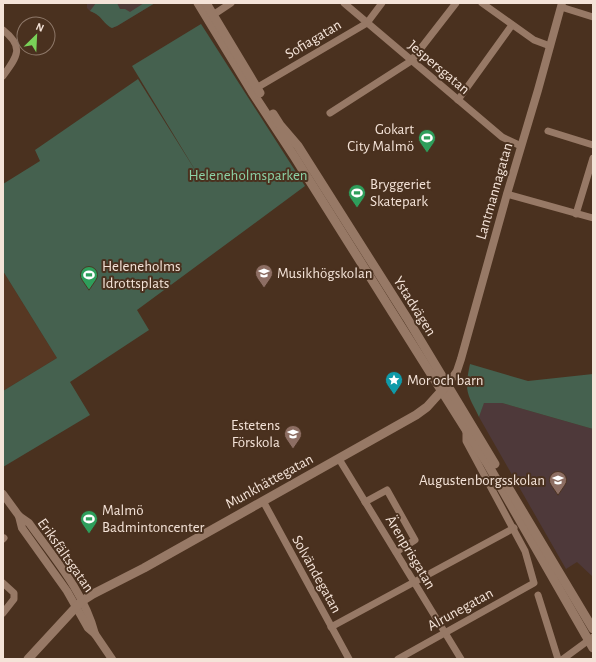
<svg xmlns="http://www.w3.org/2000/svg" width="596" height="662" font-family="'Alegreya Sans',sans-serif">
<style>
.commercial{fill:#4e3936}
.built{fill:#573823}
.education{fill:#4e393a}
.green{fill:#45614f}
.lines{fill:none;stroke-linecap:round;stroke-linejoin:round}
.minor{stroke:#977966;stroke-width:7}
.tertiary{stroke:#977966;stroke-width:8}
.secondary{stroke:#977966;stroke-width:9}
.labels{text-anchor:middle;stroke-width:4;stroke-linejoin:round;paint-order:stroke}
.street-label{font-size:15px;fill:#f4e3d8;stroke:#4a311f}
.poi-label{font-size:15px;fill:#f4e3d8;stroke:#4a311f;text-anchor:start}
.park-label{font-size:15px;fill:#8cd2a6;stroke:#4a311f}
</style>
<rect width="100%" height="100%" fill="#4a311f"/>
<path class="commercial" d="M87,3H155L117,26L112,28L106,23L101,16L90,11L87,8Z"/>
<path class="built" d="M3,271L57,358L3,391Z"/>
<path class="education" d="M484,402L502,403L593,429V577L577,562L566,569L479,417Z"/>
<g class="green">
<path d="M96,3H117L120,9H125L130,12L144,3H155L117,26L112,28C103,24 103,16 90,11Z"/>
<path d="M201,24L305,186L137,310L149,330L70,382L90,415L3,467V391L57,358L3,271V184L40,161L35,150L138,79L200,178L132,66Z"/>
<path d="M470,364L528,381L593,374V429L502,403H484L479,417C467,393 464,392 470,364Z"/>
</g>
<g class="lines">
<g class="minor">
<path d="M344,3L502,137L521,146"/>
<path d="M482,3L534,40L550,46"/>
<path d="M561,7L593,17"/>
<path d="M210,17L231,3"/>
<path d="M3,30C25,47 17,57 3,76"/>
<path d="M253,90L367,23L382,3"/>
<path d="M458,100L512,25"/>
<path d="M330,113L411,61L456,3"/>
<path d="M548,131L593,145"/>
<path d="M507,194L593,218"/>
<path d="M576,214L593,158"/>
<path d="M339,459L461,659"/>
<path d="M263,501L349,659"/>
<path d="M365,502L387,490L415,540L396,552"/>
<path d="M3,539L4,538"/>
<path d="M3,583L14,593V599L3,613"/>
<path d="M538,595L558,659"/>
<path d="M331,627L514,528"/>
<path d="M398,659L534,583L525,551L466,441V430"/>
<path d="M563,659L593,637"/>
</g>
<g class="tertiary">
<path d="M448,384L457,371L461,359L507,194L538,90L562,3"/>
<path d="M3,494L19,516L29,523C54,558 84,592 95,634"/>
<path d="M19,516L22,528L67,591L88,628L95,634L112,659"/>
</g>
<g class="secondary">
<path d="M198,3L252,92L294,156L487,463L593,648"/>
<path d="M206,3L260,93"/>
<path d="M273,114L280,125L298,146L407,318L495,464"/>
<path d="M505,482L593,629"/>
<path d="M28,659L76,607L82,601L93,594L144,568L416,415L427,407L445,387"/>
</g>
</g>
<defs>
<symbol id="stadium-pin" viewBox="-11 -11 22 30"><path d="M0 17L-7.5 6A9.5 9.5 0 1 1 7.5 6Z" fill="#2e9e5b" stroke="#4a311f"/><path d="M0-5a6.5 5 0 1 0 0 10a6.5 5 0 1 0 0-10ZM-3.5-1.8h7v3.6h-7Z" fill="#fff"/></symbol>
<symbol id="university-pin" viewBox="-11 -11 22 30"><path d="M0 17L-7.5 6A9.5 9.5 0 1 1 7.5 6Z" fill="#8d6e63" stroke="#4a311f"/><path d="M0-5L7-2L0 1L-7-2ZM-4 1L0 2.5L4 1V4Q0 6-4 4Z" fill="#fff"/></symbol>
<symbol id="sight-pin" viewBox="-11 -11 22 30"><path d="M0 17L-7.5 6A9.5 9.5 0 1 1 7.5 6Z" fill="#0f9aa8" stroke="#4a311f"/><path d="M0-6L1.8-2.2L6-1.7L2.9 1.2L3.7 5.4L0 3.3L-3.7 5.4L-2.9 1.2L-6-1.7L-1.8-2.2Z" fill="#fff"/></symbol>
<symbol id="school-pin" viewBox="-11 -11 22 30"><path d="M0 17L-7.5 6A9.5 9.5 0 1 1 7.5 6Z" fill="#8d6e63" stroke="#4a311f"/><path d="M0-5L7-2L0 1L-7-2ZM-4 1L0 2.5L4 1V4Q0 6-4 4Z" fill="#fff"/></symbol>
</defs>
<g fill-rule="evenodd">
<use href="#stadium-pin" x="417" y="128" width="20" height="27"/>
<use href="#stadium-pin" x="347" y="183" width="20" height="27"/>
<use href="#university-pin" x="254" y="263" width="20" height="27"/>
<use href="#stadium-pin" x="79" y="265" width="20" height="27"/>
<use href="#sight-pin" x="384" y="370" width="20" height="27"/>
<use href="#school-pin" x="283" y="424" width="20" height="27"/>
<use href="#school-pin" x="548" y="470" width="20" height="27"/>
<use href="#stadium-pin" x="79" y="509" width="20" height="27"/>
</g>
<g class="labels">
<g class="street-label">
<text transform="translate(313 39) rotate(-31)" y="5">Sofiagatan</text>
<text transform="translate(439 67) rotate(40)" y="5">Jespersgatan</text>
<text transform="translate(494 191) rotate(-74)" y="5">Lantmannagatan</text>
<text transform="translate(415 306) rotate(58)" y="5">Ystadvägen</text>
<text transform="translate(269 481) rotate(-29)" y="5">Munkhättegatan</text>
<text transform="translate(411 552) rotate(59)" y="5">Ärenprisgatan</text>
<text transform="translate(66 555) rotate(55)" y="5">Eriksfältsgatan</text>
<text transform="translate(317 574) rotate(61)" y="5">Solvändegatan</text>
<text transform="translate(460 609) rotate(-29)" y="5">Alrunegatan</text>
</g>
<g class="poi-label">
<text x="414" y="134" text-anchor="end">Gokart<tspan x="414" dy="17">City Malmö</tspan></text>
<text x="370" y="189">Bryggeriet<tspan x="370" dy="17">Skatepark</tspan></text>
<text x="102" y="271">Heleneholms<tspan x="102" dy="17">Idrottsplats</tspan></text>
<text x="277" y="278">Musikhögskolan</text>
<text x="407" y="385">Mor och barn</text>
<text x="280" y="430" text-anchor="end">Estetens<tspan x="280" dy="17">Förskola</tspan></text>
<text x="545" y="485" text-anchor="end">Augustenborgsskolan</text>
<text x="102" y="515">Malmö<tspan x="102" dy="17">Badmintoncenter</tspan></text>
</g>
<g class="park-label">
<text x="248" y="180">Heleneholmsparken</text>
</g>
</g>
<rect width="596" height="662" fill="none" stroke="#f4e3d8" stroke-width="8"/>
<g transform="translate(36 36) rotate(24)"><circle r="19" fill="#4a311f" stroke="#8e7869"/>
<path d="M0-3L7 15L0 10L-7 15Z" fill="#79d158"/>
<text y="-6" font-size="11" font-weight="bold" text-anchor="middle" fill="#f4e3d8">N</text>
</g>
</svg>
